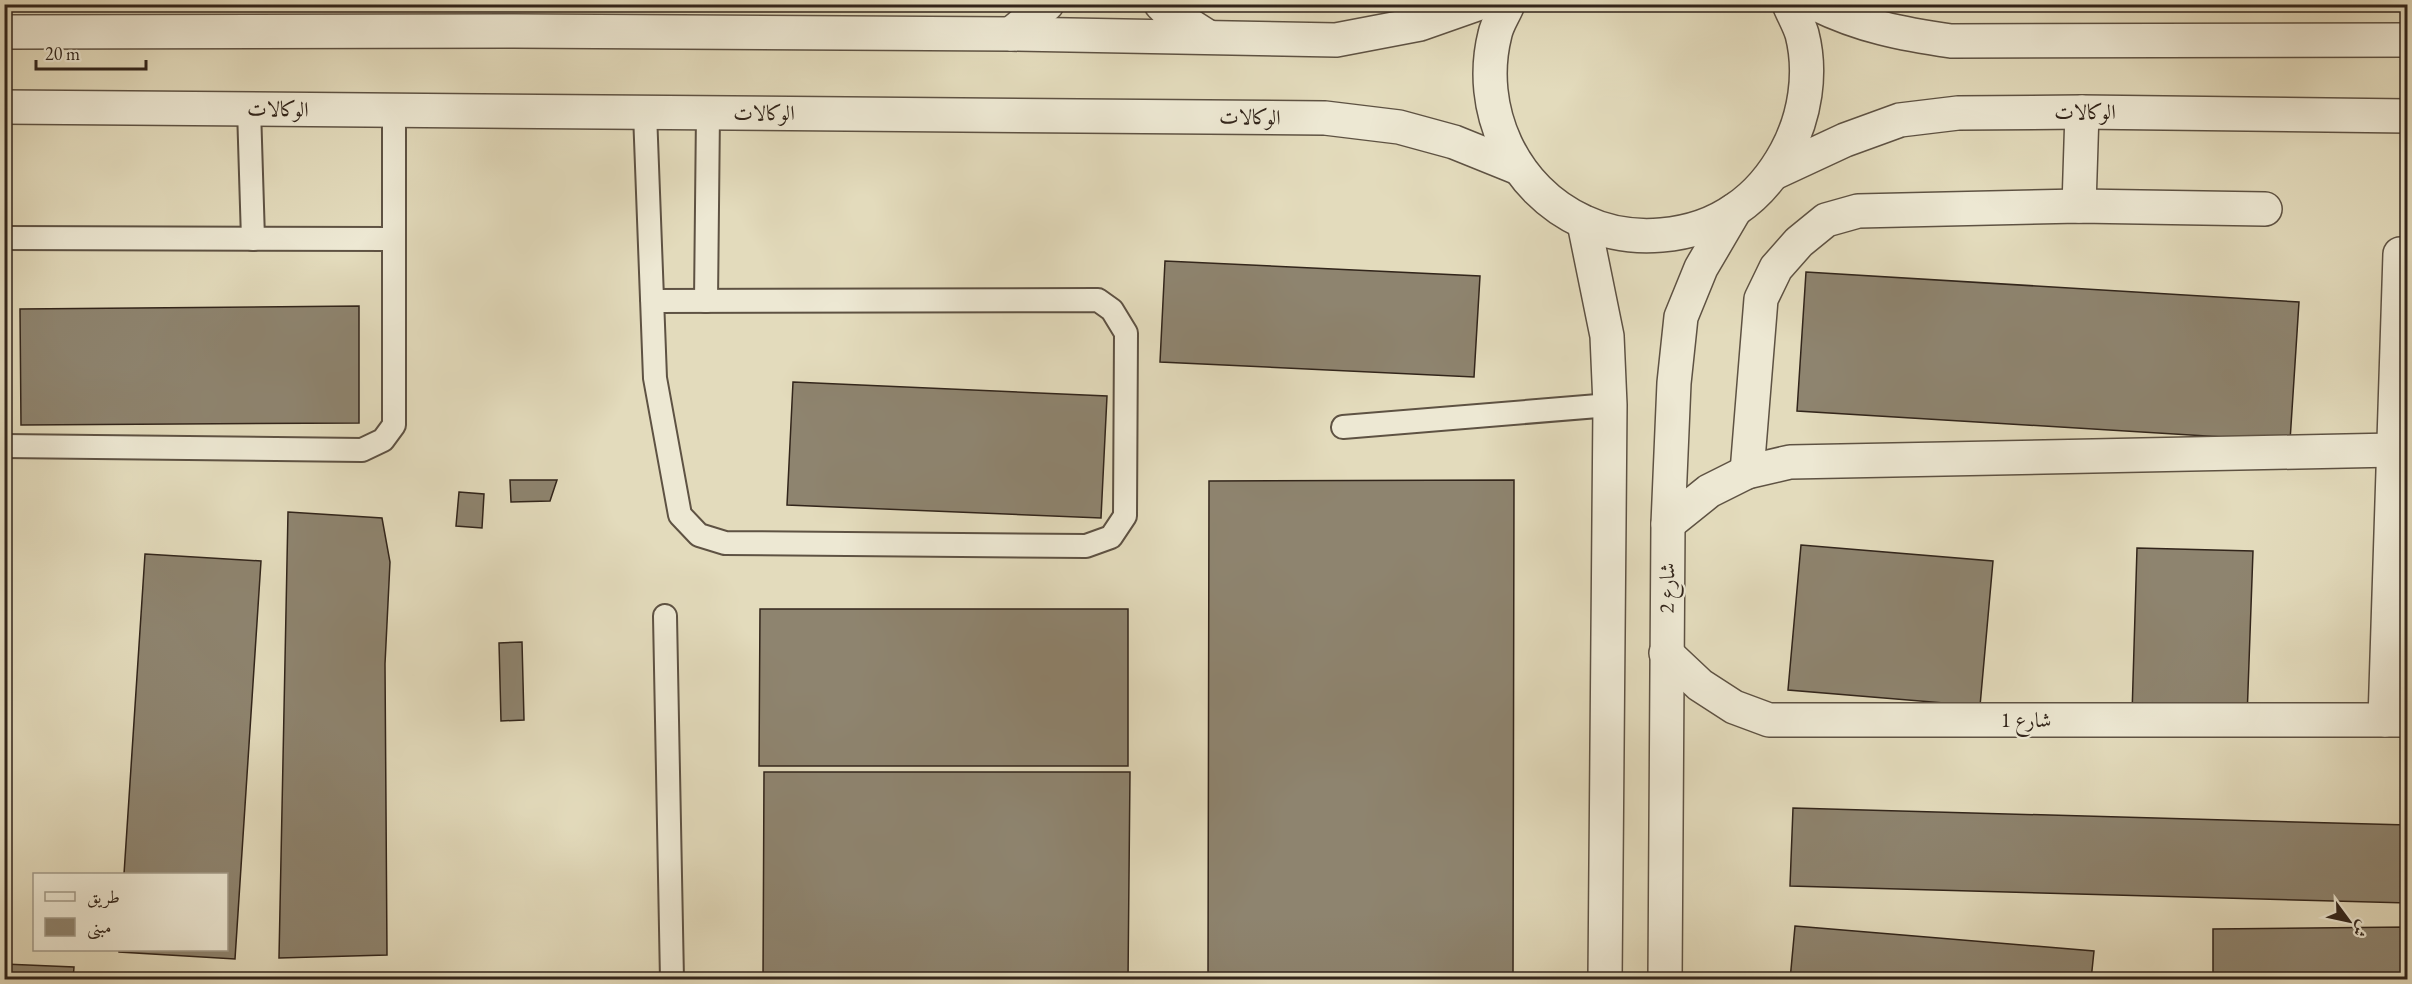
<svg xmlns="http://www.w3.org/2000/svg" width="2412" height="984" font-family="'EB Garamond',Amiri,serif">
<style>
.building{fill:#8e846f;stroke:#32251b;stroke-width:1.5}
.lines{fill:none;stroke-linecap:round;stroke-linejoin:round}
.service-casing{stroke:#5e5243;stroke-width:26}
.minor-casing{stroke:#5e5243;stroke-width:36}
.service{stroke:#ede8d3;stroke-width:22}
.minor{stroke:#ede8d3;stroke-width:33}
.labels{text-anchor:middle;stroke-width:4.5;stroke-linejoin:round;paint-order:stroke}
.street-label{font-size:21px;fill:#32251b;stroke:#ede8d3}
</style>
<rect width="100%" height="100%" fill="#e3dbbc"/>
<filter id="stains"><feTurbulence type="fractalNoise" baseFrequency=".00333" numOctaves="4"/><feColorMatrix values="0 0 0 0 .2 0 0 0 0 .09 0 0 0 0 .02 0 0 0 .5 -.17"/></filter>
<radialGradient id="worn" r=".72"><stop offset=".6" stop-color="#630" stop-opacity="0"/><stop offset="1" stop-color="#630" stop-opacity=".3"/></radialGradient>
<g class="building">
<path d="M1165,261L1480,276L1474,377L1160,362Z"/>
<path d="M1806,272L2299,302L2290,441L1797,411Z"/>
<path d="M359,306V423L21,425L20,309Z"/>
<path d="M793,382L1107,396L1101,518L787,505Z"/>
<path d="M510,480H557L550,501L511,502Z"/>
<path d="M1514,480L1513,980H1208L1209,481Z"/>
<path d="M459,492L484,494L482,528L456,526Z"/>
<path d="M288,512L382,518L390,562L385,664L387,955L279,958Z"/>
<path d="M1801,545L1993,561L1980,706L1788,690Z"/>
<path d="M2137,548L2253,551L2247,718L2132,714Z"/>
<path d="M145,554L261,561L235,959L119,952V950H226V874H124Z"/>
<path d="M760,609H1128V766H759Z"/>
<path d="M522,642L524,720L501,721L499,643Z"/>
<path d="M764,772H1130L1128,980H763Z"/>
<path d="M1793,808L2408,825V903L1790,886Z"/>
<path d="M1795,926L2094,951L2091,980H1790Z"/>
<path d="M2408,927V980H2213V929Z"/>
<path d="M4,964L74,967L73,980H4Z"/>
</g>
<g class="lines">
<defs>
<g id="service">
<path d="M249,109L253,239"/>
<path d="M645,113L655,378L680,515L699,535L725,543L1086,546L1111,537L1125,516L1126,333L1112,310L1098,300L652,301"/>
<path d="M4,238L394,239"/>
<path d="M706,301L708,113"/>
<path d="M1343,427L1610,405"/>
<path d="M4,446L362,450L383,440L394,425V110"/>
<path d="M665,616L672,980"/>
</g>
<g id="minor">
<path d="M1161,4L1169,12L1208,37"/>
<path d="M1508,4C1504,14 1497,24 1495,34C1476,109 1513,190 1584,222C1630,244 1694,239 1736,209C1757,195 1774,174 1786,152C1805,117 1812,73 1802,34C1799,24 1793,14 1789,4"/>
<path d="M1816,4C1861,26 1902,34 1951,41L2408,40"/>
<path d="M4,32L514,31L1011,34L1336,40L1420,24L1477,4"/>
<path d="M1011,34L1047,4"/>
<path d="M4,107L1325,118L1399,127L1454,142L1516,167"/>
<path d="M1774,173L1845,140L1900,120L1958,113L2082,112L2408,116"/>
<path d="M2079,206L2082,112"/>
<path d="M1584,223L1607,336L1610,405L1605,980"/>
<path d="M1747,472L1761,299L1776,268L1799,242L1826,220L1858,211L2079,206L2265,209"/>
<path d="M1668,524L1709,491L1747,472L1790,462L2394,450"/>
<path d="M1666,653L1700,685L1734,707L1769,720H2408"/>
<path d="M2385,720L2400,254"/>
<path d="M1665,980L1668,524L1674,383L1681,317L1701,268L1735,210"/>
</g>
</defs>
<use href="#service" class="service-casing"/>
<use href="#minor" class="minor-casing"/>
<use href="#service" class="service"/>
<use href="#minor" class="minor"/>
</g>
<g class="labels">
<g class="street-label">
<text transform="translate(278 109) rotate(1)" y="7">الوكالات</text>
<text x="2085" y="119">الوكالات</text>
<text x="764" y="120">الوكالات</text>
<text transform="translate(1250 117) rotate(1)" y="7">الوكالات</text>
<text transform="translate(1667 588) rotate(-89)" y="7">شارع 2</text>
<text x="2026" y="727">شارع 1</text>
</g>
</g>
<rect width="2412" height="984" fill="none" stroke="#e3dbbc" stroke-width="24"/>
<rect x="6" y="6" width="2400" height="972" fill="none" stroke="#32251b" stroke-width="3"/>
<rect x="12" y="12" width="2388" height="960" fill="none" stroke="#32251b" stroke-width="1.5"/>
<rect x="33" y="873" width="195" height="78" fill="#ede8d3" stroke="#a29a89" stroke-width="1.5"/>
<rect x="45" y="892" width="30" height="9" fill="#ede8d3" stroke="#a29a89" stroke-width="1.5"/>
<text x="87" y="903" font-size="18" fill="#32251b">طريق</text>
<rect x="45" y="918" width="30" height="18" fill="#8e846f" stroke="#a29a89" stroke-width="1.5"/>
<text x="87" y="933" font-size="18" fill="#32251b">مبنى</text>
<g transform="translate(2349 921) rotate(123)" stroke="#ede8d3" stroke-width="4.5" paint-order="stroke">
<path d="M0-4.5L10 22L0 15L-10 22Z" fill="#32251b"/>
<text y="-9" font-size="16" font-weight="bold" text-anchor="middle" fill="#32251b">ش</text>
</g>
<path d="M36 60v9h110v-9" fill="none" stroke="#32251b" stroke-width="3"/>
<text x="45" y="60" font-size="18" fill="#32251b" stroke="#ede8d3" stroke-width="4.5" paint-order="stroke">20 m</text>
<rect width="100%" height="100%" filter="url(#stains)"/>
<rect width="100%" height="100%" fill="url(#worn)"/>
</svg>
